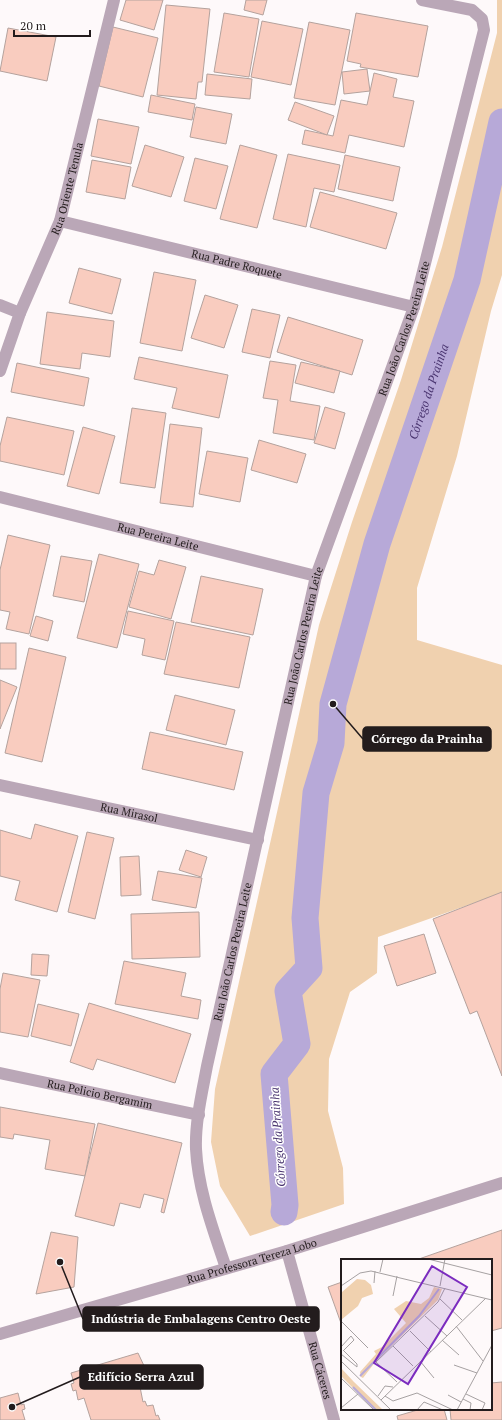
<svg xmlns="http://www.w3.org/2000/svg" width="502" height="1420" font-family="'PT Serif',serif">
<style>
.green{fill:#f0d1af}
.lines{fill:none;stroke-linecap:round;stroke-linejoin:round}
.canal{stroke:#b7a9d8;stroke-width:27}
.building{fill:#f9ccbf;stroke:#b4a29d}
.lane{stroke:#baa7b7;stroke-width:12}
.street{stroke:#baa7b7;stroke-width:12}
.labels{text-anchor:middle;stroke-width:3;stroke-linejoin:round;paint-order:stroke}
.street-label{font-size:11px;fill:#231c1d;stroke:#fff}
.water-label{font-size:12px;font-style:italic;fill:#4a3570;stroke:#fff}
.inset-river{fill:none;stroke:#b7a9d8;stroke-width:2}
.inset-road{fill:none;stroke:#a6a1a2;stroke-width:1}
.view{fill:#7b2cbf;fill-opacity:0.15;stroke:#7b2cbf;stroke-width:2}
.inset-edge{fill:none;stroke:#231c1d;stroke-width:2}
.leader{fill:none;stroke:#231c1d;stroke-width:1.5}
.callout-dot{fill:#231c1d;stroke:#fff;stroke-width:1.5}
.callout{fill:#231c1d;stroke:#231c1d;stroke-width:1.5}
.callout-label{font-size:12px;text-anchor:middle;font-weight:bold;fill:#fff}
</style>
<rect width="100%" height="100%" fill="#fef9fa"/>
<path class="green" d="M497,0H502V275L491,311L457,456L417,588V640L502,665V893L378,937L377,973L350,992L329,1059L328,1111L343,1168L344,1204L250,1236L220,1186L211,1142L215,1089L319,625L352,522L401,380L442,247L497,33Z"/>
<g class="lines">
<path class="canal" id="s1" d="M284,1212L285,1205L274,1074L297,1044L288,991L309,968L305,918L316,793L331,743L333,704L377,544L467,280L502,122"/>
</g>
<g class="building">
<path d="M126,0H163L154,30L120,20Z"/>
<path d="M246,0H267L263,15L244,10Z"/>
<path d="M166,5L210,9L202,82H198L196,99L157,95Z"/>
<path d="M224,13L259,19L249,77L214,72Z"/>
<path d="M356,13L428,26L418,77L360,67L361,64L347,61Z"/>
<path d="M262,21L303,29L291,85L251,77Z"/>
<path d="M309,22L350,30L335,105L294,98Z"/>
<path d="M113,27L158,38L143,97L99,86Z"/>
<path d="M8,28L56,37L47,81L0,71Z"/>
<path d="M367,69L370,91L344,94L342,72Z"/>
<path d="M374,73L397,79L393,97L414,101L404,147L349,135L345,153L302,144L305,130L333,136L341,100L367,105Z"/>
<path d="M207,74L252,79L250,99L205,95Z"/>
<path d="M151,95L195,104L192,120L148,112Z"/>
<path d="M295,102L334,116L327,135L288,120Z"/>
<path d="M196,107L232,114L226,144L190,137Z"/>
<path d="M98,119L139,127L131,164L91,156Z"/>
<path d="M145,145L184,157L171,197L132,186Z"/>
<path d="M240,145L277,155L257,228L220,219Z"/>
<path d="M288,154L340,165L334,192L314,188L306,227L273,219Z"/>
<path d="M345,155L400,167L393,201L338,189Z"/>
<path d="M195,158L228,166L216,209L184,201Z"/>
<path d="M92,160L131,167L125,199L86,192Z"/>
<path d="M320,192L397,213L386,249L310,227Z"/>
<path d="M79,268L121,279L112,314L69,303Z"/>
<path d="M154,272L196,280L182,351L140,343Z"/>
<path d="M205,295L238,305L224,348L191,338Z"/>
<path d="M252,309L280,315L270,358L242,352Z"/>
<path d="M47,312L114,321L110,357L82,353L80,369L40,364Z"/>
<path d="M288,317L363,340L352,375L277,352Z"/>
<path d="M139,357L228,375L219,418L172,408L177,388L134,379Z"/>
<path d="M270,361L296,365L290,401L320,406L314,440L273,433L278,400L263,398Z"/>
<path d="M301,362L340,371L334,393L295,383Z"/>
<path d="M17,363L89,378L84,406L11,392Z"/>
<path d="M325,407L345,413L335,449L314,443Z"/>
<path d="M132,408L166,413L155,488L120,483Z"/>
<path d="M7,417L74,431L64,475L0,461V446Z"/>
<path d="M170,424L202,428L193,507L160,503Z"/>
<path d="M83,427L115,436L99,494L67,486Z"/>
<path d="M259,440L306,454L297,483L251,470Z"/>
<path d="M207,451L248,458L240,502L199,494Z"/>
<path d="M8,535L50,545L29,634L6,629L10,612L0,610V570Z"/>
<path d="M99,554L139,564L117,648L77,638Z"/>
<path d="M61,556L92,561L84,602L53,596Z"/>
<path d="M159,560L186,567L171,619L129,607L139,571L154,575Z"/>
<path d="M201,576L263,589L253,635L191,622Z"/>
<path d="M128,611L174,621L165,660L142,655L145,639L123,634Z"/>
<path d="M36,616L53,621L48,641L30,636Z"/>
<path d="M176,622L250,637L239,688L164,674Z"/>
<rect x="0" y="643" width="16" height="26"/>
<path d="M29,648L66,657L42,762L5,753Z"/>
<path d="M0,680L17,687L0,729Z"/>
<path d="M175,695L235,710L226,745L166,730Z"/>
<path d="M150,732L243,752L234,790L142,769Z"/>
<path d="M35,824L78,836L57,912L15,900L20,881L0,876V830L31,839Z"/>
<path d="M87,832L114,838L95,919L68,912Z"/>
<path d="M186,850L207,857L201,877L179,870Z"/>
<path d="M139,856L141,895L121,896L120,857Z"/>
<path d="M158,871L202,878L196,908L152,900Z"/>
<path d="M502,892V1076L477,1011L470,1014L433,919Z"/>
<path d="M199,912L200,957L132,959L131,914Z"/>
<path d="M424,934L436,973L397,986L384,946Z"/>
<path d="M32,954L49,955L47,976L31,975Z"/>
<path d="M124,961L186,973L181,996L201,1000L198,1019L115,1004Z"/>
<path d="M3,973L40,980L28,1037L0,1032V989Z"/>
<path d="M89,1003L191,1034L175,1083L97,1059L93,1070L70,1062Z"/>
<path d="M38,1004L79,1014L71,1046L31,1036Z"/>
<path d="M0,1107L95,1124L85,1176L45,1169L50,1140L14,1134L13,1139L0,1137Z"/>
<path d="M98,1123L182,1143L164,1213L161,1212L164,1199L144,1194L140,1208L120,1203L114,1226L75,1216Z"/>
<path d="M502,1230V1328L491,1331V1260H416Z"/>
<path d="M51,1232L78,1237L74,1287L36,1294Z"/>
<path d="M342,1282V1326L328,1287Z"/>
<path d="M138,1353L146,1370H144L147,1380L139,1382L143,1402L145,1401L147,1406L153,1405L156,1416L158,1415L160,1420H91L84,1398L78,1400L76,1390L73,1391L71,1384L74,1383L71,1373Z"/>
<path d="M502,1382V1420H451L450,1409H491V1383Z"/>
<path d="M18,1393L21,1405L24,1404L25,1409L22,1410L25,1420H0V1398Z"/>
<path d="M421,1409H444L447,1420H398L397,1416Z"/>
</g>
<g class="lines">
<path class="lane" d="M0,305L20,313"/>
<g class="street">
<path id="s2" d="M60,221L414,307"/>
<path id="s3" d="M0,371L20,313L60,221L114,0"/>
<path id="s4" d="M0,497L316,576"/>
<path id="s5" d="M0,785L258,840"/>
<path id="s6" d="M0,1073L199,1115"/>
<path id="s7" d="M287,1251L334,1420"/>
<path id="s8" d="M226,1268C213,1229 198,1190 196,1149C195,1122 202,1093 207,1066L316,576L414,307L484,30L482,19L472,10L422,0"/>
<path id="s9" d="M0,1334L287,1251L502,1183"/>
</g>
</g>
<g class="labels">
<g class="street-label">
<text dy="4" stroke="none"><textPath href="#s3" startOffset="195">Rua Oriente Tenula</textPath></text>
<text dy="4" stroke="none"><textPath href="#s2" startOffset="182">Rua Padre Roquete</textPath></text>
<text dy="4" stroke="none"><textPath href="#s8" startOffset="972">Rua João Carlos Pereira Leite</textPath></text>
<text dy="4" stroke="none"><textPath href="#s4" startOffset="163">Rua Pereira Leite</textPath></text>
<text dy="4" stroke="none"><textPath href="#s8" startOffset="648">Rua João Carlos Pereira Leite</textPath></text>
<text dy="4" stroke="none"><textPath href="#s5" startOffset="132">Rua Mirasol</textPath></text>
<text dy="4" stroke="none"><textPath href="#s8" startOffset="324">Rua João Carlos Pereira Leite</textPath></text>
<text dy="4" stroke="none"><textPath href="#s6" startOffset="102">Rua Pelicio Bergamim</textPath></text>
<text dy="4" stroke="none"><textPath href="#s9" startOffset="262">Rua Professora Tereza Lobo</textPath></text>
<text dy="4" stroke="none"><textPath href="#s7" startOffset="124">Rua Cáceres</textPath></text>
</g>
<g class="water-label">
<text dy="4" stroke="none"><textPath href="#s1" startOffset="855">Córrego da Prainha</textPath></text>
<text transform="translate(278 1137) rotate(-94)" y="4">Córrego da Prainha</text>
</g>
</g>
<g transform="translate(341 1259)">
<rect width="151" height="151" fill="#fef9fa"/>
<path d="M16,20L24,21L30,26L32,35L21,39L17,47L0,61L1,33ZM93,28L101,30L97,41L35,102L22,119L20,118L19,113L35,95L33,92L41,88L65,64L53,50L65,42L80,45L88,39ZM0,109L13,123L42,151H34L0,117Z" fill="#f0d1af"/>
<path class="inset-river" d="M19,117L78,57L98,30M12,128L35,151"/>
<path class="inset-road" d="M87,0L151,16M39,13L42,0M33,24L34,12M0,27L19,14L30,12L151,41M99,27L104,0M52,37L56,17M99,40L121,61M84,57L106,77M0,62L27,89M115,67L142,102M69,72L90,93M101,81L118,96M52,87L72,107M0,88L10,77L13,81L2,92M0,95L16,108V105L3,92M0,102L50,151M79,102L93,119M113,106L136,114M0,119L33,151M56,123L35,103L97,43L104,29M125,135L144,144L141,151M107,136L120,143M37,137L44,127L52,128M44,137L52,142L76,134L112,151M122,140L130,144L129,151M40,141L145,39M0,149L17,135M76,151L83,143L102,151M116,151L151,86"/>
<path class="view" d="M91,7L126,28L67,125L33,104Z"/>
<rect width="151" height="151" class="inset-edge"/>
</g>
<path class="leader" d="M333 704L363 739M60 1262L83 1319M12 1407L80 1377"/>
<g class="callout-dot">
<circle cx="333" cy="704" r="4"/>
<circle cx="60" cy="1262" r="4"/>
<circle cx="12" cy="1407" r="4"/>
</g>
<g class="callout">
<rect x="363" y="727" width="128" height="24" rx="4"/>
<rect x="83" y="1307" width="236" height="24" rx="4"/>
<rect x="80" y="1365" width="123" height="24" rx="4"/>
</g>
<g class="callout-label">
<text x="427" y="743">Córrego da Prainha</text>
<text x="201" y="1323">Indústria de Embalagens Centro Oeste</text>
<text x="141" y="1381">Edifício Serra Azul</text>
</g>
<path d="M14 30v6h76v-6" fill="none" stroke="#231c1d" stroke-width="2"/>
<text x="20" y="30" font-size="12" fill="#231c1d" stroke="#ffffff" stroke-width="3" paint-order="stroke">20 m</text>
</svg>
